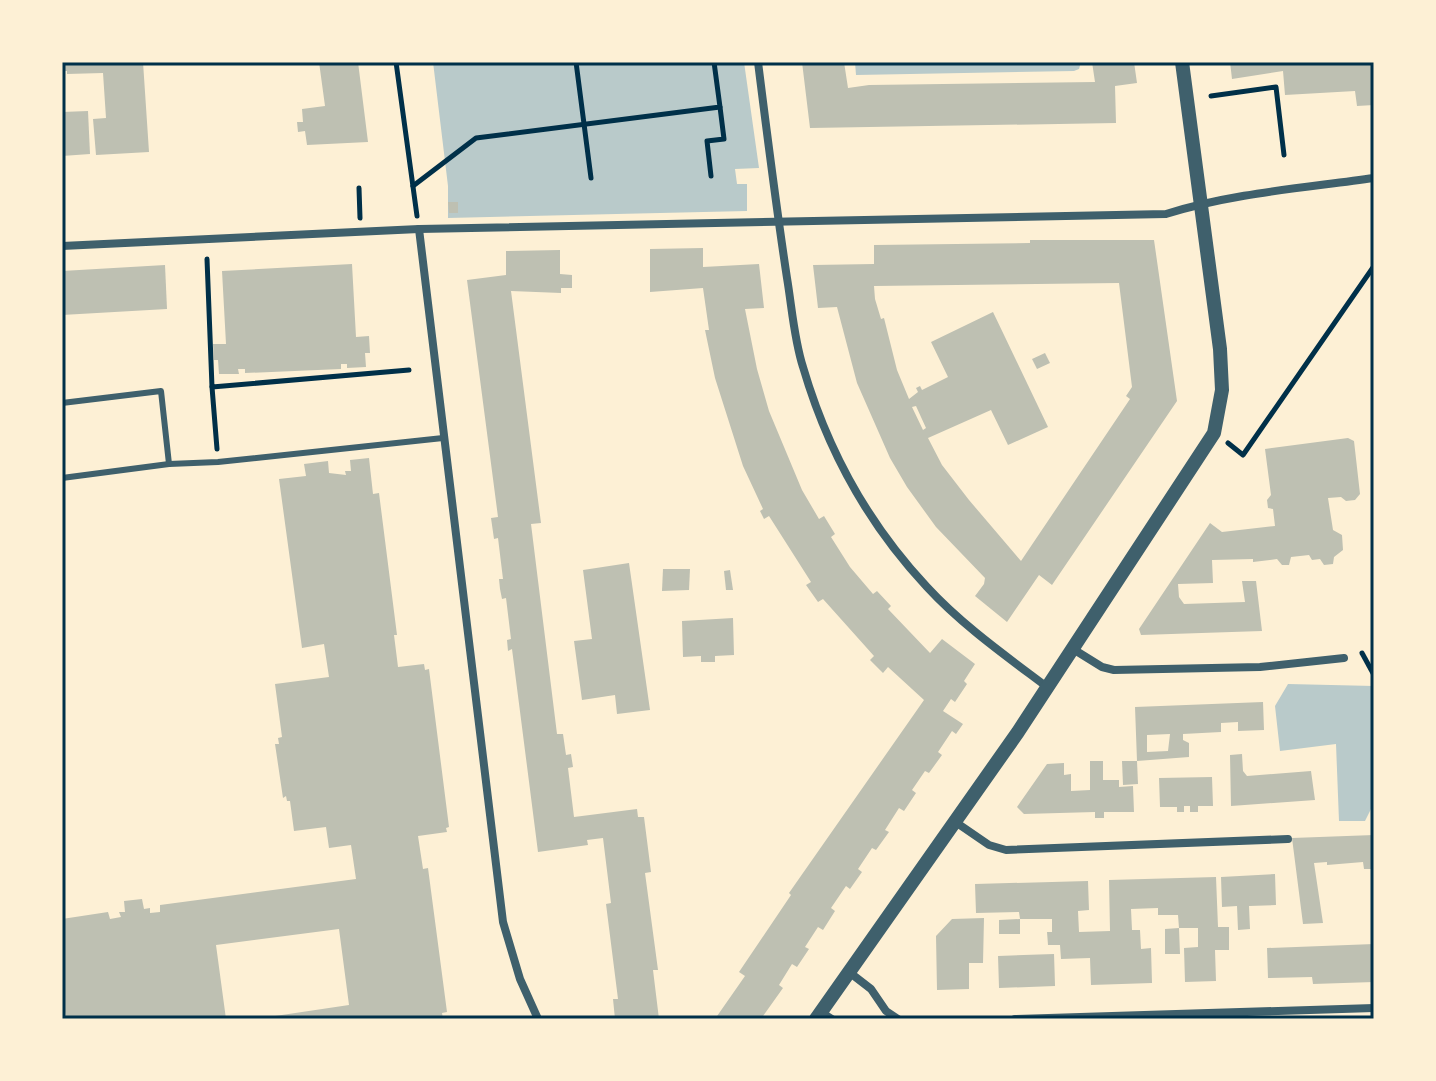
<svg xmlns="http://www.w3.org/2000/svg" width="1436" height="1081" font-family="'IBM Plex Serif',serif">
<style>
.green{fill:#b9caca}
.building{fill:#bec0b2;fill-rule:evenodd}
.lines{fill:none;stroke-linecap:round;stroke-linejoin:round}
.path{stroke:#003049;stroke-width:5}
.service{stroke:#3f606c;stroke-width:6}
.minor{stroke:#3f606c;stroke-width:8}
.tertiary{stroke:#3f606c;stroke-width:14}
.neatline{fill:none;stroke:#003049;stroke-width:3}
</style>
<rect width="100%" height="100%" fill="#fdf0d5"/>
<g class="green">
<path d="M433,62H744L759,168L735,169L737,184H747V211L448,218V186Z"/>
<path d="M855,62H1081L1079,69L1074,71L856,75Z"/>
<path d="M1288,684L1374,686V803L1365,821H1339L1336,744L1280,751L1275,706Z"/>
</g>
<g class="building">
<path d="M62,62H143L149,152L96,155L93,119L106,118L103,73L67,74V71H62Z"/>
<path d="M319,62H358L368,142L307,145L305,131L298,132L297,122H303L302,109L325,106Z"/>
<path d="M802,62H844L848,88L869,85L1095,82L1092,62H1134L1137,83L1115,86L1116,123L810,128Z"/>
<path d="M1230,62L1374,64V105L1357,106L1355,91L1285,95L1283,71L1232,79Z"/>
<path d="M88,111L90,154L62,156V112Z"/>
<path d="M448,202H458V213H449Z"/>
<path d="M1030,240H1154L1177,401L1052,585L1039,575L1007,622L975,596L984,584L985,578L936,527L907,487L890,458L857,383L837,307L818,308L813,265L874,264V245L1030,243ZM1119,283L1132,387L1126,396L1130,399L1021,561L969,500L942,465L928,438L991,410L1008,445L1048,427L993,312L931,342L948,377L922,390L920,386L916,388L918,392L909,399L897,370L884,318L881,319L875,299L874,286ZM916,406L926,428L923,430L912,407Z"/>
<path d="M703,248V267L759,264L764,308L745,309L757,369L769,411L802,490L819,519L824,516L835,534L831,537L850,567L873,594L877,591L891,606L888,609L930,653L942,639L975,664L964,681L967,684L955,702L951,699L943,711L963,724L956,734L952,731L938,752L942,755L929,773L925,771L912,790L916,793L904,811L899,808L885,830L889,832L876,850L872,848L858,869L862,872L850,889L846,886L831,908L835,911L823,930L818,927L805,947L809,949L797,967L792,964L779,985L783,988L761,1019H715L745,976L739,972L791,895L789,893L924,700L888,667L883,673L870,660L874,656L823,599L818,602L806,585L811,582L769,516L764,519L760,511L763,509L743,466L715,378L705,330H709L703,288L650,292V249Z"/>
<path d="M560,250V274L572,275V288H561V293L511,291L541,523L531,524L557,734H563L566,755L571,754L573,767L568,768L574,817L637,809L638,817H644L651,872L645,873L658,970H653L659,1019H615L613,999H618L606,904L611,903L603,838L587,840L588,845L538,852L512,649L508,651L507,640L511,639L506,598L502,599L500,589L499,579H503L498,538L494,539L491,518L498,517L467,280L506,275V251Z"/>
<path d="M352,264L356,337L369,336L370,353H365L366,367L347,368V364H341V369L245,373V369H238L239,374H219L218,360H214L213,344H226L222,271Z"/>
<path d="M165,265L167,309L62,315V271Z"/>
<path d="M1045,353L1050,363L1037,369L1032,359Z"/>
<path d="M1348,438L1354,441L1360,494L1355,500L1346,501L1341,497L1328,498L1333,530L1342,535L1343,550L1334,557L1333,564L1324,565L1320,559L1312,560L1309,555L1291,557L1289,565H1282L1277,559L1253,562V559L1212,560L1213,583L1178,584L1179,597L1184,604L1245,602L1242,581H1256L1262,631L1141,635L1139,629L1210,523L1222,532L1275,526L1273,509L1268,508L1267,500L1271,495L1265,449Z"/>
<path d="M369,458L373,494L379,493L397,635H394L398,667L424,664L425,670L429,669L449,827L446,828L447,832L418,836L423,869L428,868L447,1012L442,1013L443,1019H255L349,1005L339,929L216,945L226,1019H66L62,990V919L108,912L110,919L121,917L119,912H125L124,901L142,899L144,909L150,908V913L160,912V905L356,879L351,845L329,848L326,827L294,831L290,801H287L286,796L283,798L275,744H279L278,738L282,737L275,684L329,677L324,644L302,648L279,479L306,476L304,464L328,461L329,473L346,475L345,471H351L350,460Z"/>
<path d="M629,563L650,710L617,714L615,695L582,700L574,641L592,639L583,570Z"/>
<path d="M663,569H690L689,590L662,591Z"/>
<path d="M730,570L733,590H726L724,571Z"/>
<path d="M733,618L734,655L715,656V662H701V656L683,657L682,621Z"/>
<path d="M1263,702L1264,730L1238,731V722L1221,723V732L1183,734V740L1189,743V757L1137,761L1135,707ZM1170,734L1168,751L1147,752V735Z"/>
<path d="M1242,754L1243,771L1247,776L1311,771L1315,800L1231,806L1230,755Z"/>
<path d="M1090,761H1103V780H1119V787L1133,786L1134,812H1104V818H1095V812L1024,814L1017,807L1047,764L1064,763V775L1071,774V791L1090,790Z"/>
<path d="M1122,761H1137L1138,784L1123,785Z"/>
<path d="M1212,777L1213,806H1198V812H1190V806H1184V812H1177V807H1160L1159,778Z"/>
<path d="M1374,835V869H1364L1363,862L1327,865V862L1314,863L1323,923L1303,924L1292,838Z"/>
<path d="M1275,874L1276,905L1249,906L1250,929L1238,930L1237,906L1222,907L1221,877Z"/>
<path d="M1216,877L1218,927H1229V950H1215L1216,981L1185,982L1184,948L1198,947V928H1179L1180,954H1165V929L1179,928L1178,915H1158V908L1131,909L1132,930H1140L1141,949L1151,948L1152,983L1091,985L1090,958L1061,959L1060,945H1048L1047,932H1052V919H1020V934H999V920L1020,919L1019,912L976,913L975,884L1088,881L1089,910L1078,911L1079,932L1110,931L1109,880Z"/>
<path d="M984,918L983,963H969V989L937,990L936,936L952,919Z"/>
<path d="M1374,944V982L1313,984L1312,977L1268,978L1267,948Z"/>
<path d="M1054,954L1055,986L999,988L998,956Z"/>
</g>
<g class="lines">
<g class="path">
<path d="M396,62L417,216"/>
<path d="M576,62L591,178"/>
<path d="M1211,96L1276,87L1284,155"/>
<path d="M711,176L707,141L724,139L720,107"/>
<path d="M413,186L476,138L720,107L714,62"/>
<path d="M359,188L360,218"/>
<path d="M207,259L212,387L409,370"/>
<path d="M212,387L217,449"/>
<path d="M1228,443L1243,455L1374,266"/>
<path d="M1362,653L1374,675"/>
</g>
<g class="service">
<path d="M62,403L161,391L169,464"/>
<path d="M62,478L169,464L218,462L443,438"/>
</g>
<g class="minor">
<path d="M758,62C767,134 776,206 787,278C792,308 794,339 803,367C827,449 868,524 927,587C962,625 1006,656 1047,687"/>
<path d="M419,229L503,922L520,979L538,1019"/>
<path d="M62,246L419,229L1166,214C1233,193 1304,188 1374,178"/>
<path d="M1073,649L1102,667L1114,670L1260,667L1344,658"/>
<path d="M954,821L989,845L1006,850L1288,839"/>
<path d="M849,972L871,989L886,1011L898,1019"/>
<path d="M821,1012L832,1019"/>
<path d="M1015,1019L1374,1008"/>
</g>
<path class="tertiary" d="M816,1019L1018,732L1214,433L1222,390L1220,349L1182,62"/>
</g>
<rect width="1436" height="1081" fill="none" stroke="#fdf0d5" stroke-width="128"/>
<rect x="64" y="64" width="1308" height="953" class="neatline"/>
</svg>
